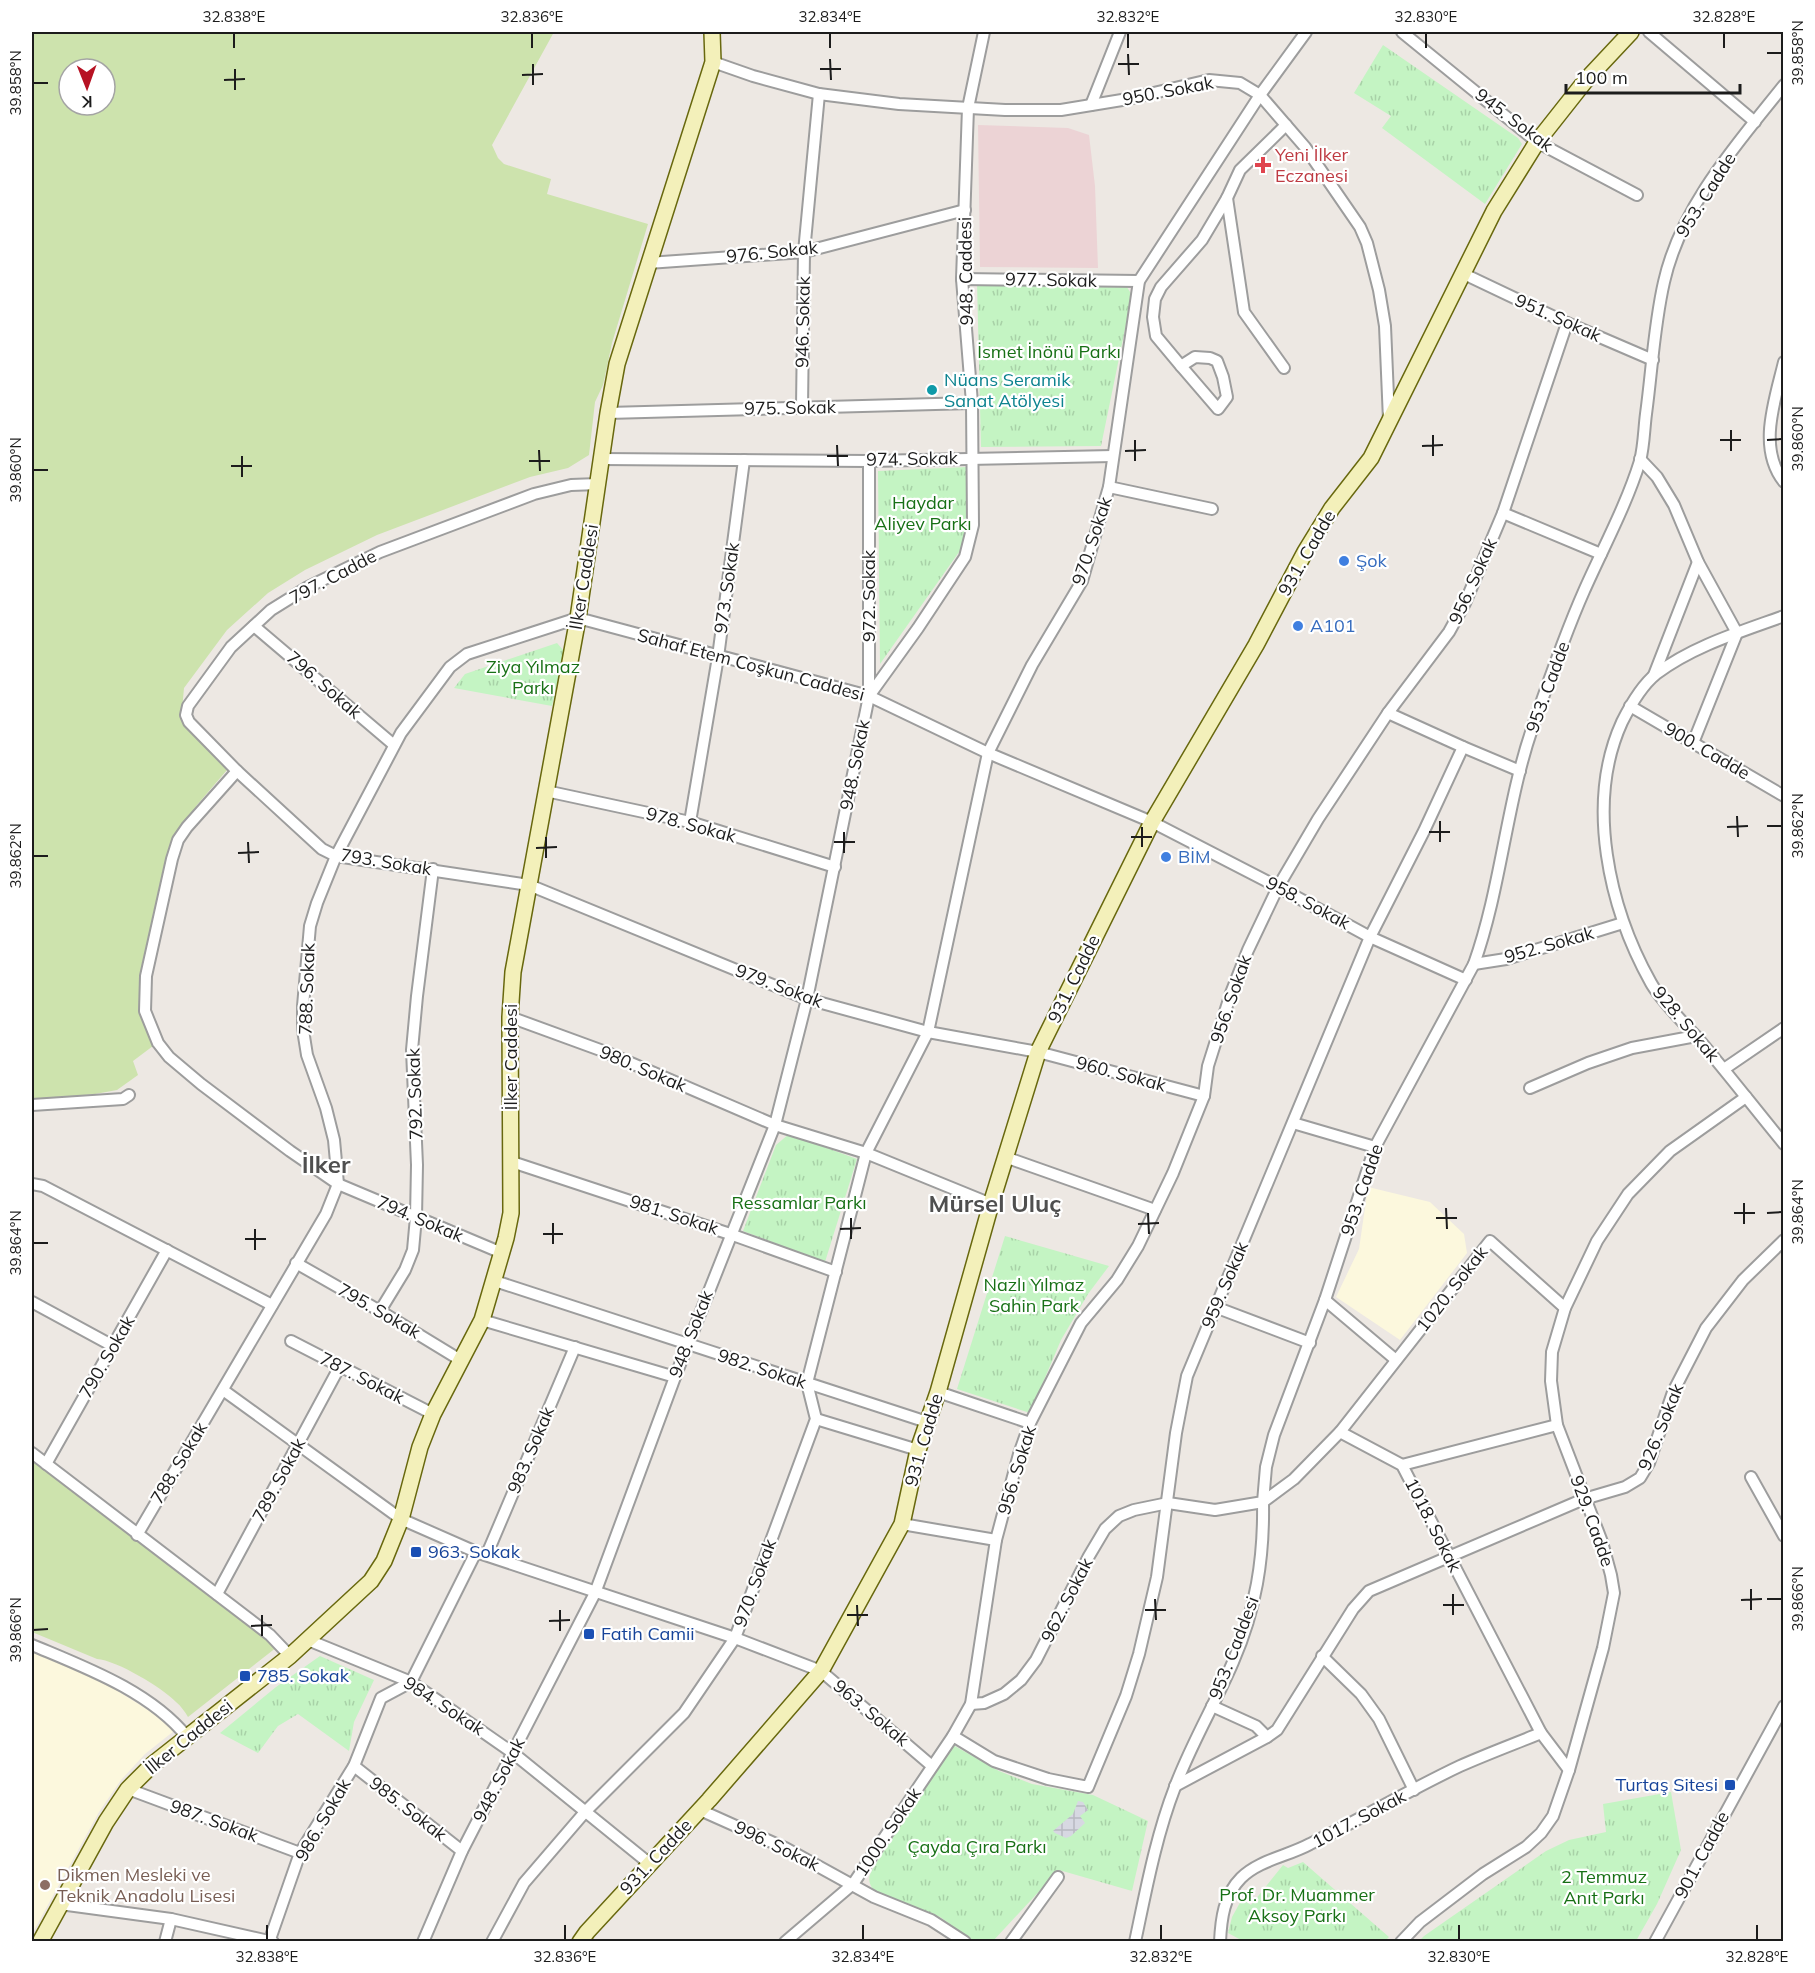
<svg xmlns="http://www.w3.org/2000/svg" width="1815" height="1973" font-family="Mulish,sans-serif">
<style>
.commercial{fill:#ecd3d5}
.education{fill:#fcf8dd}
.grass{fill:#cde3ad;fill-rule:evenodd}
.park{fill:url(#park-tufts)}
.plaza{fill:url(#plaza-grid)}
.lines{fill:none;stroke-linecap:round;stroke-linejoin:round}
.street-casing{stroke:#9d9d9d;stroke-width:14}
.secondary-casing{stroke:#68680e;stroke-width:18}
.street{stroke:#fff;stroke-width:10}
.secondary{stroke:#f3f0ba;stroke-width:15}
.ticks{fill:none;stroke:#1c1c1c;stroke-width:2}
.health-dot{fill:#e0444e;stroke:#fff;stroke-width:2}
.culture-dot{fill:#0f9aa8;stroke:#fff;stroke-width:2}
.shop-dot{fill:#3f7fe0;stroke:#fff;stroke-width:2}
.transit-dot{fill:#1a4fb4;stroke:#fff;stroke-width:2}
.education-dot{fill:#8d6e63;stroke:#fff;stroke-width:2}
.labels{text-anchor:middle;stroke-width:4.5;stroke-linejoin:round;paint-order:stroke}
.street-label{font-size:18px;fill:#1c1c1c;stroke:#fff}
.health-label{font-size:18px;fill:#be3a42;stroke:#fff;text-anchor:start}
.park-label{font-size:18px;fill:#177015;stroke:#fff}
.culture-label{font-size:18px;fill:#0d838f;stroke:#fff;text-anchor:start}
.shop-label{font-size:18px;fill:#366cbe;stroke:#fff;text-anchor:start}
.transit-label{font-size:18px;fill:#164399;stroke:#fff;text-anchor:start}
.education-label{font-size:18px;fill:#785e54;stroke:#fff;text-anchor:start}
.district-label{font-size:24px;font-weight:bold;fill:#4f4f4f;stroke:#fff}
.neatline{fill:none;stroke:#1c1c1c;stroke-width:2}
.ticks-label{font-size:15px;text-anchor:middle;fill:#1c1c1c}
</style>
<defs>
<pattern id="park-tufts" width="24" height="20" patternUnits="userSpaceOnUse" patternTransform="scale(1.5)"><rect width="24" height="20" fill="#c4f4c3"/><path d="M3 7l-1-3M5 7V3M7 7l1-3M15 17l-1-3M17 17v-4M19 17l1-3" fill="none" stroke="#a8d1a7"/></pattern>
<pattern id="plaza-grid" width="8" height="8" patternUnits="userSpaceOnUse" patternTransform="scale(1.5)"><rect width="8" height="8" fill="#d7d8e2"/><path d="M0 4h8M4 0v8" fill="none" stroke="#b8b9c1"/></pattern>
</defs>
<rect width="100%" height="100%" fill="#ede8e3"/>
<path class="commercial" d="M978,125L1068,128L1089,135L1095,186L1098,268L980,267Z"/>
<g class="education">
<path d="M1368,1187L1430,1202L1464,1234L1467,1253L1400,1340L1336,1297L1359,1249Z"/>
<path d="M32,1649L100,1680L172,1725L174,1731L145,1754L121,1780L99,1812L32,1934Z"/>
</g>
<g class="grass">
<path d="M32,32H554L492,145L498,158L504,164L551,179L547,194L648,224L612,343L603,385L595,402L589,455L568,468L530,477L377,535L305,570L268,593L227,630L184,688L182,710L188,724L233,763L197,805L174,840L142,975L149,1030L153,1046L133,1061L138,1075L117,1090L95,1094L32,1100ZM69,69H105V105H69Z"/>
<path d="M32,1457L220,1600L277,1647L188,1717C185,1712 181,1706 176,1702C163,1688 116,1660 97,1659L32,1632Z"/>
</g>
<g class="park">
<path d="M1383,45L1518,138L1522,144L1485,204L1382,128L1391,116L1354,93Z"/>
<path d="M1123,281L1132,295L1101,446L981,447L977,282Z"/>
<path d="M967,467V520L964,545L880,664L878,471Z"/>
<path d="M557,643L564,651L552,706L454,688L465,674Z"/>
<path d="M789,1134L857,1159L825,1262L743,1231L776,1145Z"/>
<path d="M1005,1236L1109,1266L1088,1294L1061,1340L1030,1413L957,1389Z"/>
<path d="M320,1656L374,1680L354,1722L349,1751L298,1714L278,1726L258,1753L220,1733L276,1687Z"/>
<path d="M953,1745L999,1771L1032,1784L1093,1795L1148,1821L1132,1891L1059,1870L993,1941H973L940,1917L876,1893C864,1879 870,1874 878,1860Z"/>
<path d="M1671,1792L1681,1850L1657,1904L1636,1941H1419L1424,1936L1546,1851L1569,1840L1606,1832L1603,1804Z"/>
<path d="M1303,1862L1389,1937L1385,1941H1243L1228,1933L1232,1917L1242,1899L1251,1905L1283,1865L1288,1868Z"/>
</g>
<path class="plaza" d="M1078,1801L1083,1802L1088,1810L1080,1816L1085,1823L1071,1836L1066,1838L1055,1833L1053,1831L1073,1814Z"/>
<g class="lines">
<defs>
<g id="street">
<path d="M1402,32L1537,142L1637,195"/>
<path d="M1649,32L1755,122"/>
<path d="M713,62L753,76L819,94L899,104L1005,110H1061L1128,99L1209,80L1240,83L1260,95L1305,147L1360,227L1367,243L1379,290L1385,326L1389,420"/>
<path d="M1091,105L1120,32"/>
<path d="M1227,198L1244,312L1284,368"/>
<path d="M648,263L804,252L965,210"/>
<path d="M1464,274L1567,323L1653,360"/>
<path d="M962,279L1139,281"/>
<path d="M1195,357L1210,358L1217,361L1223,377L1227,397L1218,409L1181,366Z"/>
<path d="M1784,362C1775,400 1757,448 1784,482"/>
<path d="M1181,366L1156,336L1153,317L1155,299L1161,287L1202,240L1227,198L1240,170L1286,125"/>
<path d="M802,407L804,252L819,94"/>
<path d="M608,413L972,403"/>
<path d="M602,459L869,461L1113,456"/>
<path d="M1640,459L1657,477L1674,505L1698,562L1737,633L1693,743"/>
<path d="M598,484L571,485L534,494L380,552L308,587L271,610L231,647L188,706L186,715L189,722L237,771L322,849L336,856L529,885L807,999L928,1032L1038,1052L1204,1096"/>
<path d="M1109,487L1212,509"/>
<path d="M1503,513L1601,554"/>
<path d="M1784,616C1740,632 1693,646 1656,674C1641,686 1630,706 1622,722C1585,803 1609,908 1651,983C1661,1001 1687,1026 1701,1042C1729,1075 1756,1110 1784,1144"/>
<path d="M254,626L394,745"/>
<path d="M1654,675L1698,562"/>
<path d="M869,696L918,628L965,557L973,525L972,403L962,279L968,108L984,32"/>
<path d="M1630,706L1784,796"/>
<path d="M1463,747L1520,771"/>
<path d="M237,771L187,827L178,840L172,859L146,976L145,1011L158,1043L169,1057L201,1084L290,1151L338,1184L502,1253"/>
<path d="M546,791L690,822L835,867"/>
<path d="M690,822L718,657L744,460"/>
<path d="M1474,964L1506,959L1623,923"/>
<path d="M510,1017L603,1051L775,1125L866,1153L991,1204"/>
<path d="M1724,1069L1784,1028"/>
<path d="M1530,1088L1588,1063L1632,1048L1696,1036"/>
<path d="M32,1105L123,1099L129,1095"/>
<path d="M1293,1123L1375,1147"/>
<path d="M1005,1157L1155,1210"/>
<path d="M512,1162L730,1234L836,1272"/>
<path d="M32,1184L43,1186L272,1305"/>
<path d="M296,1263L380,1311L462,1361"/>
<path d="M495,1281L927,1422"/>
<path d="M1325,1300L1396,1360"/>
<path d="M32,1302L113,1346"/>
<path d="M1215,1307L1310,1343"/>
<path d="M380,1311L405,1270L413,1250L416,1217L417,1165L412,1050L417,996L433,869"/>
<path d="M482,1320L675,1377"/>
<path d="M291,1341L433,1414"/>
<path d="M223,1390L401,1519L476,1552L735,1638L821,1671L932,1766"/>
<path d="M938,1392L1030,1423"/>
<path d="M816,1419L918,1450"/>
<path d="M1340,1432L1402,1465L1541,1733L1569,1770"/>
<path d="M32,1453L270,1635L290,1656"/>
<path d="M46,1464L167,1250"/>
<path d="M1402,1465L1557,1425"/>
<path d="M1751,1477L1784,1536"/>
<path d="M902,1524L996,1540"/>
<path d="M137,1535L326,1214L338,1184L334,1140L326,1108L307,1055L303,1030V1006L310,926L317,903L336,856L401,733L450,667L467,654L578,618L869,696L988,753L1152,822L1278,887L1370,937L1466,980"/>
<path d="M487,1554L575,1347"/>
<path d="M217,1594L340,1366"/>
<path d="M308,1640L411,1682L513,1753L650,1864"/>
<path d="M32,1645C84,1667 150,1691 187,1737"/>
<path d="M1322,1656L1361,1694L1379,1719L1414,1790"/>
<path d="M411,1682L476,1552"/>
<path d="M971,1704L984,1703L1004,1694L1021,1680L1036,1660L1089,1556L1105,1529L1119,1516L1134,1510L1168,1503L1215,1510L1263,1502L1266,1467L1274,1435L1325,1300L1375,1147L1474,964C1501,888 1506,805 1532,729C1548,683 1564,636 1584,591C1603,548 1626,506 1640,461C1644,446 1644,429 1646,414C1652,370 1654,325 1664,282C1681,206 1737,144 1784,85"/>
<path d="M1212,1706L1256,1726L1267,1737"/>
<path d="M953,1736L994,1761L1048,1779L1088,1787L1126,1696L1139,1654L1157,1577L1176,1433L1187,1376L1370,937L1424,831L1463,747L1388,713"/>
<path d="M354,1766L462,1851"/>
<path d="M1175,1786L1267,1737L1277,1730L1353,1609L1369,1591L1584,1499L1625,1487L1640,1478L1649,1463L1673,1392L1706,1328L1743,1280L1784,1240"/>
<path d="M128,1789L300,1853"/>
<path d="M700,1810L785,1848L874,1897L931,1920L965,1942"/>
<path d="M60,1904L171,1919L273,1942"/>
<path d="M165,1942L171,1919"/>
<path d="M269,1942L300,1853L354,1766L381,1698L411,1682"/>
<path d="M423,1942L462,1851L595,1593L675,1377L775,1125L807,999L869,696V461"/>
<path d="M492,1942L524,1883L585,1812L684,1713L735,1638L816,1419L807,1383L866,1153L928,1032L988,753L1032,665L1082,581L1109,487L1139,281L1260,95L1306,32"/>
<path d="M785,1942L853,1884L953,1736L971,1704L996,1540L1019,1454L1030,1423L1081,1323L1117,1280L1138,1246L1173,1173L1204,1096L1208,1066L1231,993L1248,950L1278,887L1318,819L1388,713L1449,632L1465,603L1503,513L1567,323"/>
<path d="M1011,1942L1058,1877"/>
<path d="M1135,1942C1146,1890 1156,1836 1175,1787C1191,1744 1215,1704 1233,1662C1256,1609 1264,1559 1263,1502L1294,1479L1340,1432L1490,1241L1565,1308"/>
<path d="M1220,1942C1221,1919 1224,1895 1241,1878C1259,1860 1288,1856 1310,1844C1361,1819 1409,1790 1460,1766C1487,1754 1514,1744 1541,1733"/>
<path d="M1401,1942L1420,1922L1483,1874L1526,1847L1541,1833L1553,1816L1569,1770L1603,1648L1614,1593L1611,1575L1602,1542L1557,1425L1551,1381L1552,1352L1565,1308L1597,1241L1628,1194L1670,1151L1746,1097"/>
<path d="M1655,1942L1784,1706"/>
</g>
<g id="secondary">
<path d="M40,1942L106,1822L128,1789L153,1764L290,1656L371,1581L384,1561L401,1519L420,1447L433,1414L482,1320L506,1238L511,1213L510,1017L513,972L578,618L608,413L617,364L713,62L712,32"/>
<path d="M580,1942L587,1932L709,1800L821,1671L902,1524L918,1450L938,1392L991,1204L1038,1052L1152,822L1256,645L1305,552L1332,508L1371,458L1494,211L1537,142L1586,80L1631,32"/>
</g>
</defs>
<use href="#street" class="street-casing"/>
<use href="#secondary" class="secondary-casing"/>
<use href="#street" class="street"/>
<use href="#secondary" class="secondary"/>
</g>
<path class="ticks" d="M234,33V48M532,33V48M830,33V48M1128,33V48M1426,33V48M1724,33V48M1767,53H1782M1128,54L1129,75M830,59L831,80M533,64V85M1118,64H1139M235,69V90M820,69H841M522,75L543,74M224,80L245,79M33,83H48M1731,430V451M1433,435V456M1135,440V461M1720,440H1741M1767,440L1782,439M837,445L838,466M1422,446L1443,445M539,450L540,471M1125,451L1146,450M242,456V477M827,456H848M529,461H550M231,466H252M33,470H48M1737,816L1738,837M1440,821V842M1767,826H1782M1142,827V847M1727,827L1748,826M844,832V853M1429,832H1450M546,837V858M1131,837H1152M248,842L249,863M834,842H855M536,848L557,847M238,853L259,852M33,856H48M1744,1203V1224M1446,1208L1447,1229M1148,1213L1149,1234M1734,1213H1755M1767,1213L1782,1212M851,1218V1239M1436,1218H1457M553,1223V1244M1138,1224L1159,1223M255,1229V1250M840,1229L861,1228M543,1234H563M245,1239H266M33,1243H48M1751,1589V1610M1453,1594V1615M1155,1599L1156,1620M1767,1599H1782M1741,1600L1762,1599M857,1605L858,1626M1443,1605H1464M560,1610V1631M1145,1610H1166M262,1615V1636M847,1615H868M549,1621L570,1620M251,1626L272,1625M33,1630L48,1629M267,1925V1940M565,1925V1940M863,1925V1940M1161,1925V1940M1459,1925V1940M1757,1925V1940"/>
<path class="health-dot" d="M1260 156h6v6h6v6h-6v6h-6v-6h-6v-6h6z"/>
<circle class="culture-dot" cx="932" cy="390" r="6"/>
<g class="shop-dot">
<circle cx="1344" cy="561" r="6"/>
<circle cx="1298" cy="626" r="6"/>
<circle cx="1166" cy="857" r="6"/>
</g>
<g class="transit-dot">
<rect x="410" y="1546" width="12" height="12" rx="3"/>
<rect x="583" y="1628" width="12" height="12" rx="3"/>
<rect x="239" y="1670" width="12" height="12" rx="3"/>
<rect x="1724" y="1779" width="12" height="12" rx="3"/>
</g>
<circle class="education-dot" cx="45" cy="1885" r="6"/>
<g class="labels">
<g class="street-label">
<text transform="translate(1168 91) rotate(-11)" y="6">950. Sokak</text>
<text transform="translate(1514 120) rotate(37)" y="6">945. Sokak</text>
<text transform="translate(1706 195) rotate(-58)" y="6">953. Cadde</text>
<text transform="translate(772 252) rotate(-6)" y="6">976. Sokak</text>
<text transform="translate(966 271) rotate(-91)" y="6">948. Caddesi</text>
<text transform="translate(1051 280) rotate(1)" y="6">977. Sokak</text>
<text transform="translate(1558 318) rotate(24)" y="6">951. Sokak</text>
<text transform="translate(803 322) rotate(-89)" y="6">946. Sokak</text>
<text transform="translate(790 408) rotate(-1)" y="6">975. Sokak</text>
<text transform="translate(912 459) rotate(-1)" y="6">974. Sokak</text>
<text transform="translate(1092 541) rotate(-72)" y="6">970. Sokak</text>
<text transform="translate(1307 553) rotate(-60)" y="6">931. Cadde</text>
<text transform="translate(333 577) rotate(-28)" y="6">797. Cadde</text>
<text transform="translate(584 577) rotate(-81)" y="6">İlker Caddesi</text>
<text transform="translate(1473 581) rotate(-66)" y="6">956. Sokak</text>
<text transform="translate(727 588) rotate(-82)" y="6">973. Sokak</text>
<text transform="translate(869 596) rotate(-90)" y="6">972. Sokak</text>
<text transform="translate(751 665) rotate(15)" y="6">Sahaf Etem Coşkun Caddesi</text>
<text transform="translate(324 685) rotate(41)" y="6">796. Sokak</text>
<text transform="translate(1548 687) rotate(-70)" y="6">953. Cadde</text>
<text transform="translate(1707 751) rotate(30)" y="6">900. Cadde</text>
<text transform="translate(855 765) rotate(-79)" y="6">948. Sokak</text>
<text transform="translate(691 825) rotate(15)" y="6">978. Sokak</text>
<text transform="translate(386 862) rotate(9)" y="6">793. Sokak</text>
<text transform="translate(1308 903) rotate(28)" y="6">958. Sokak</text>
<text transform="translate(1549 945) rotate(-16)" y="6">952. Sokak</text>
<text transform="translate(1074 979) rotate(-64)" y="6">931. Cadde</text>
<text transform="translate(779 986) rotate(21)" y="6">979. Sokak</text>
<text transform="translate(307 989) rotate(-88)" y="6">788. Sokak</text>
<text transform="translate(1231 999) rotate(-71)" y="6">956. Sokak</text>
<text transform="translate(1686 1024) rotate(50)" y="6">928. Sokak</text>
<text transform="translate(511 1057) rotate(-90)" y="6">İlker Caddesi</text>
<text transform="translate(643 1069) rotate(23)" y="6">980. Sokak</text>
<text transform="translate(1121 1074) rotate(15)" y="6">960. Sokak</text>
<text transform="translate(415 1094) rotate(-92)" y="6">792. Sokak</text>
<text transform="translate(1362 1190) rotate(-71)" y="6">953. Cadde</text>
<text transform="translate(674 1215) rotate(18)" y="6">981. Sokak</text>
<text transform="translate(420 1219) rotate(23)" y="6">794. Sokak</text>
<text transform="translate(1225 1285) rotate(-67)" y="6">959. Sokak</text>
<text transform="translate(1452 1289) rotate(-52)" y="6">1020. Sokak</text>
<text transform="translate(379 1311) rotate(30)" y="6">795. Sokak</text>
<text transform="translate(691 1334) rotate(-69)" y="6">948. Sokak</text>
<text transform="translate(107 1357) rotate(-60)" y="6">790. Sokak</text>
<text transform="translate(762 1369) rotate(18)" y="6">982. Sokak</text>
<text transform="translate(362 1378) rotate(27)" y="6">787. Sokak</text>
<text transform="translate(1661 1427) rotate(-68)" y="6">926. Sokak</text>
<text transform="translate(924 1440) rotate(-74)" y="6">931. Cadde</text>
<text transform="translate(531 1450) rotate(-67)" y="6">983. Sokak</text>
<text transform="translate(179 1463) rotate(-59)" y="6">788. Sokak</text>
<text transform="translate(1017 1470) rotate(-73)" y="6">956. Sokak</text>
<text transform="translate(279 1480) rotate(-62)" y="6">789. Sokak</text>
<text transform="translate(1592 1521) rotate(70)" y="6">929. Cadde</text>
<text transform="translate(1433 1525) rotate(63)" y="6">1018. Sokak</text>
<text transform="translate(755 1583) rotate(-70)" y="6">970. Sokak</text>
<text transform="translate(1067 1600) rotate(-63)" y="6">962. Sokak</text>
<text transform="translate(1234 1648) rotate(-69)" y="6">953. Caddesi</text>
<text transform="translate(444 1706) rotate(33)" y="6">984. Sokak</text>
<text transform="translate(871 1713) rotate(40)" y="6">963. Sokak</text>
<text transform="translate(189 1737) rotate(-39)" y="6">İlker Caddesi</text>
<text transform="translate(499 1780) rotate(-63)" y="6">948. Sokak</text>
<text transform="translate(408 1809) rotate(38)" y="6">985. Sokak</text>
<text transform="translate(1359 1819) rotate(-28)" y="6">1017. Sokak</text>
<text transform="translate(323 1820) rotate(-60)" y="6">986. Sokak</text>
<text transform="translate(214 1821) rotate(20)" y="6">987. Sokak</text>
<text transform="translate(888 1832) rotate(-56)" y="6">1000. Sokak</text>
<text transform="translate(777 1846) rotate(26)" y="6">996. Sokak</text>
<text transform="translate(1702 1855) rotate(-62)" y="6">901. Cadde</text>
<text transform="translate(656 1857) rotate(-47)" y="6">931. Cadde</text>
</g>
<g class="health-label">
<text x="1275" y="161">Yeni İlker<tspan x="1275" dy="21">Eczanesi</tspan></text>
</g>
<g class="park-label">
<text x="1049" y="358">İsmet İnönü Parkı</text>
<text x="923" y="509">Haydar<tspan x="923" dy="21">Aliyev Parkı</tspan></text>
<text x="533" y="673">Ziya Yılmaz<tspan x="533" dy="21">Parkı</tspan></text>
<text x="799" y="1209">Ressamlar Parkı</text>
<text x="1034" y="1291">Nazlı Yılmaz<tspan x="1034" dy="21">Sahin Park</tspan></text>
<text x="977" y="1853">Çayda Çıra Parkı</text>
<text x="1604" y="1883">2 Temmuz<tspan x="1604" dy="21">Anıt Parkı</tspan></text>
<text x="1297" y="1901">Prof. Dr. Muammer<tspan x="1297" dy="21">Aksoy Parkı</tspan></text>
</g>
<g class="culture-label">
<text x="944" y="386">Nüans Seramik<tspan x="944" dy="21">Sanat Atölyesi</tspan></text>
</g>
<g class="shop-label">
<text x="1356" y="567">Şok</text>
<text x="1310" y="632">A101</text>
<text x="1178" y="863">BİM</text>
</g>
<g class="transit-label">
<text x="428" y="1558">963. Sokak</text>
<text x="601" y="1640">Fatih Camii</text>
<text x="257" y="1682">785. Sokak</text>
<text x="1718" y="1791" text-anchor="end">Turtaş Sitesi</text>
</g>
<g class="education-label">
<text x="57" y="1881">Dikmen Mesleki ve<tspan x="57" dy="21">Teknik Anadolu Lisesi</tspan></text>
</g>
<g class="district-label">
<text x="326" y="1173">İlker</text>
<text x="995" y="1212">Mürsel Uluç</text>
</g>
</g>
<rect width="1815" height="1973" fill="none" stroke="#ffffff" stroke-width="66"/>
<g transform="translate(87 87) rotate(179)"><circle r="28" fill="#ffffff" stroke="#a4a4a4" stroke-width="1.5"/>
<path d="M0-4.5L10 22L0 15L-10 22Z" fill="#b71223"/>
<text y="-9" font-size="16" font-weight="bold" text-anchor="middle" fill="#1c1c1c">K</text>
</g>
<path d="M1566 84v9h174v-9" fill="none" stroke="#1c1c1c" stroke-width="3"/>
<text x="1575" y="84" font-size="18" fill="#1c1c1c" stroke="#ffffff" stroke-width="4.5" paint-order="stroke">100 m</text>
<rect x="33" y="33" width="1749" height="1907" class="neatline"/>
<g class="ticks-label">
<text x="234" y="22">32.838°E</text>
<text x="532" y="22">32.836°E</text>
<text x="830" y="22">32.834°E</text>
<text x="1128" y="22">32.832°E</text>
<text x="1426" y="22">32.830°E</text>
<text x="1724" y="22">32.828°E</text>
<text transform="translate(1798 53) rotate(-90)" y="5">39.858°N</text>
<text transform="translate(16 83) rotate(-90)" y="5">39.858°N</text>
<text transform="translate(1798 439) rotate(-90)" y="5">39.860°N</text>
<text transform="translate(16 470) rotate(-90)" y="5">39.860°N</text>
<text transform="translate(1798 826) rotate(-90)" y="5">39.862°N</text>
<text transform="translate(16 856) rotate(-90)" y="5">39.862°N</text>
<text transform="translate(1798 1212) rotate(-90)" y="5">39.864°N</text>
<text transform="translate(16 1243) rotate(-90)" y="5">39.864°N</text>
<text transform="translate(1798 1599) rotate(-90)" y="5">39.866°N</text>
<text transform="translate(16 1630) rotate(-90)" y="5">39.866°N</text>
<text x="267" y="1962">32.838°E</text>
<text x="565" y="1962">32.836°E</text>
<text x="863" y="1962">32.834°E</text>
<text x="1161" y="1962">32.832°E</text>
<text x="1459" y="1962">32.830°E</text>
<text x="1757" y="1962">32.828°E</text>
</g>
</svg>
